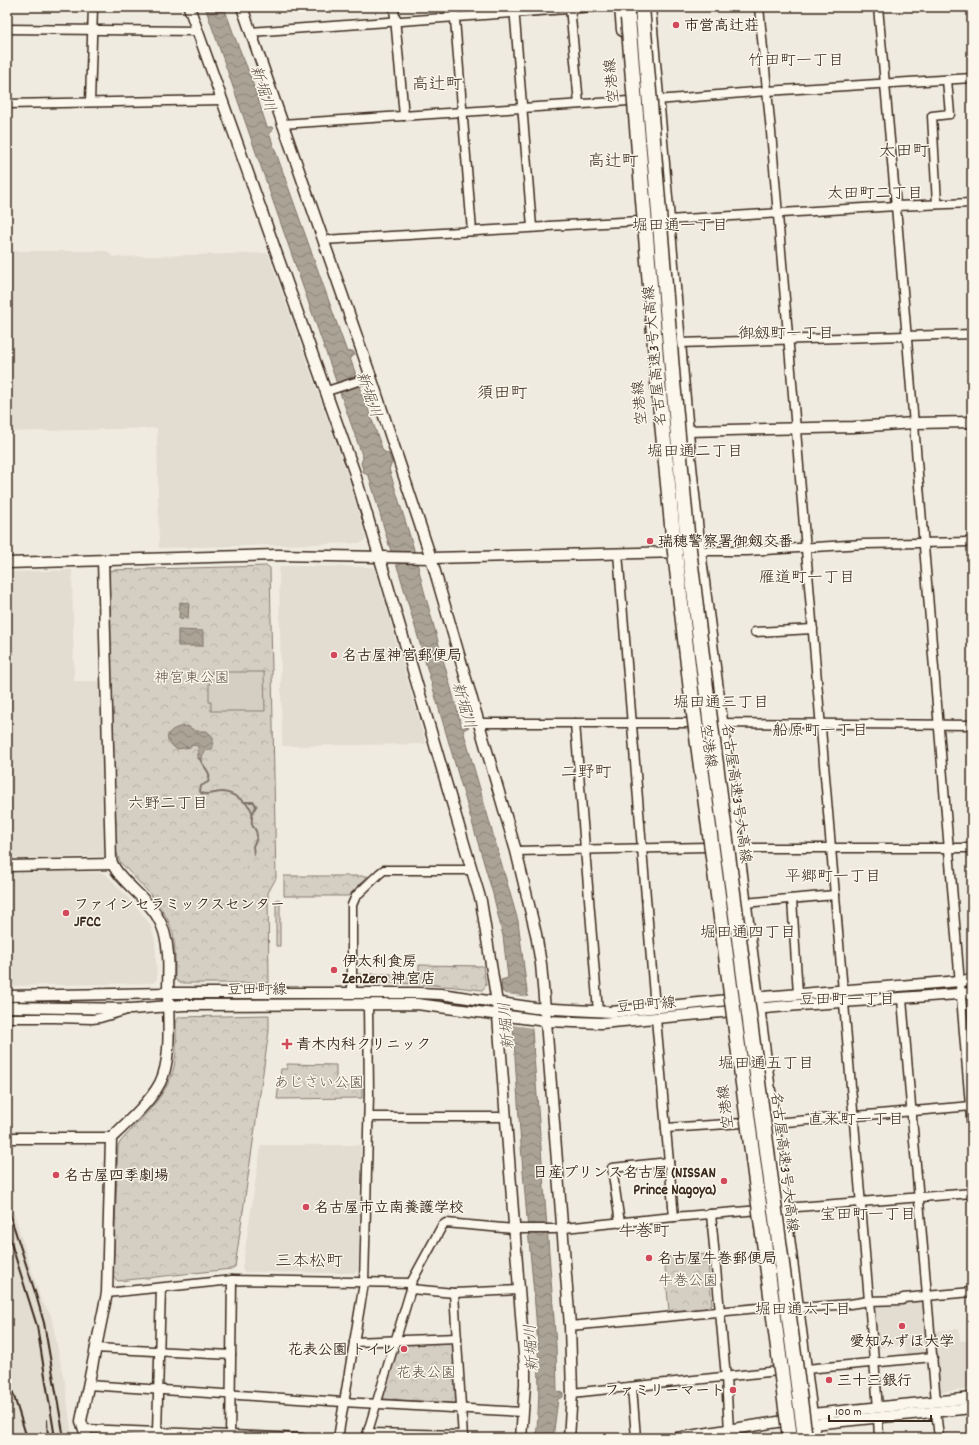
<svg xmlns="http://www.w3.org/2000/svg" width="979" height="1445" font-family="Dekko,'Klee One',sans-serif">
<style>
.built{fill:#e2dcd1}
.forest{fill:url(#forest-crowns);stroke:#887c70}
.garden{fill:#d5cec3;stroke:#887c70}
.water{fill:url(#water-waves);stroke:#7f7367}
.pier{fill:#f0ebe0}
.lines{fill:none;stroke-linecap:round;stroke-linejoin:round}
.stream{stroke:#7f7367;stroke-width:2}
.minor-casing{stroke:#3b2a1e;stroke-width:11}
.tertiary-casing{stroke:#3b2a1e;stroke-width:13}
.primary-casing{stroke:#3b2a1e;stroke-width:15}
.motorway-casing{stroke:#3b2a1e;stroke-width:17}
.minor{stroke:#fbf7ec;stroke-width:8}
.tertiary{stroke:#fbf7ec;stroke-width:10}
.primary{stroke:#fbf7ec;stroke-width:12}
.motorway{stroke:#fbf7ec;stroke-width:14}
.rail{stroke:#3b2a1e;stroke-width:2}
.motorway-bridge-casing{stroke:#3b2a1e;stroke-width:17;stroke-linecap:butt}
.motorway-bridge{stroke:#fbf7ec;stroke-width:14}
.poi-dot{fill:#d1495b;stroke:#fbf7ec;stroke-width:1.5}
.labels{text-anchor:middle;stroke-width:3;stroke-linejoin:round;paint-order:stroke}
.poi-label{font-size:15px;font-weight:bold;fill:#3b2a1e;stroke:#fbf7ec;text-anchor:start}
.street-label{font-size:15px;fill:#3b2a1e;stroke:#fbf7ec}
.park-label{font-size:15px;fill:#625347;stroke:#fbf7ec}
.neighbourhood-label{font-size:16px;fill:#3b2a1e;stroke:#fbf7ec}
.water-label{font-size:16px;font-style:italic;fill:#635448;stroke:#fbf7ec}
.quarter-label{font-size:17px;fill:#3b2a1e;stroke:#fbf7ec}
</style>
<defs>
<pattern id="forest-crowns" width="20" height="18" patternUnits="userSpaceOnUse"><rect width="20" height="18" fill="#d5cec3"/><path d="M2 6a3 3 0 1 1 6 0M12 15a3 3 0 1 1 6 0" fill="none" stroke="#b8b1a7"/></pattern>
<pattern id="water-waves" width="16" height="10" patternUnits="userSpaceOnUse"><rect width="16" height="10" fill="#aca397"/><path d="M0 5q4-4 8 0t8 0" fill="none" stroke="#8d857b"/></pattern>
</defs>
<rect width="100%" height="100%" fill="#f0ebe0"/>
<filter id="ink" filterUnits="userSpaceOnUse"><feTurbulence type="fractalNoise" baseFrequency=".025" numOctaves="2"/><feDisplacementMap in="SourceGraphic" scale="8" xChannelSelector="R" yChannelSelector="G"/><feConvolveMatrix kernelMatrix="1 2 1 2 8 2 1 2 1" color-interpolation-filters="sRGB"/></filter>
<g filter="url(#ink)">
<g class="built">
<path d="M7,251H107L113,257L268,253L347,474L366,538L362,543L159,548L157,428L7,432Z"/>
<path d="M281,566L372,567L375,569L426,744L282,746L279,569Z"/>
<path d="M72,570L74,681H97V683H102L106,856L7,859V572Z"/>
<path d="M64,872H100L106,874L140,911L151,926L155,941L157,979L153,983L7,986V873Z"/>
<path d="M261,1145H361L358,1270L355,1273L245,1272L242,1269Z"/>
<path d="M7,1190L41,1300L51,1315L63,1376L65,1382L72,1438H9L7,1432Z"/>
<path d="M925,1300L929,1354L905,1356L904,1345L876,1348L873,1306L876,1304Z"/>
<path d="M959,1329L960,1341L972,1340V1389L939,1392L933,1331Z"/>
</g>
<g class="forest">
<path d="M267,566L270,568L276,878L268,893L269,983H180L175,979V950L173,933L167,918L153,897L120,862L116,851L109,572L111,570Z"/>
<path d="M284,876H368L348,896H284Z"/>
<path d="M278,899L280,900V946H276V900Z"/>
<path d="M419,965L483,966L486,986L482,990C441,985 401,982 360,983L358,980V974H419Z"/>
<path d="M269,1015V1031L235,1267L231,1269L118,1281L113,1277L118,1146L121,1141C141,1118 167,1097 174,1067C177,1052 176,1036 176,1021L179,1017Z"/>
<path d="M287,1064L336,1065V1086H354V1080H362V1098L277,1099L281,1069H287Z"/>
<path d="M707,1254L712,1304L705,1309L669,1311L664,1257Z"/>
<path d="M452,1341L454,1343L457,1401L455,1403L383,1399L382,1397L398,1345L399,1343Z"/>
</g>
<path class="garden" d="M211,672H264L265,711H211V702H209V683H211Z"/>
<g class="water">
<path d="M205,7H224L235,38L249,72L267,127H272L273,130L269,133L347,352L353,351L355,355L350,358L383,451L389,454L392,463L389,469L413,546L423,587L462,728L468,726L469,727L463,730L518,921L532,1030L556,1345L557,1391L563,1393V1397L558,1399L553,1438H536C544,1365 533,1291 527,1218C521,1154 517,1089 513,1025L506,994L502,991L501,980L508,978L503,936L493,894L399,572L389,545L369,476L364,473L361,463L363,458Z"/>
<path d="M180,602L189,603L188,619L179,618Z"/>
<path d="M178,630L203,631V646H178Z"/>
<path d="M185,726L189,727L195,731H207L213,737V747L211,750L204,751L201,759H198V746L192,745L191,747L177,749C160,739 168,728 185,726Z"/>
</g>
<path class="pier" d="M505,994L530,997L534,1028L511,1025Z"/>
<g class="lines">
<g class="stream">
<path d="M200,759C203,768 213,772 208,782L201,786L200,791L201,793C209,796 215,792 222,792C231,792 250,803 252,812C253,816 251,820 252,824C252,826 254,828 255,829C259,836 256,841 253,846L254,855"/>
<path d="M245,802H254L256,806L253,813"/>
</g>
<defs>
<g id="minor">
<path d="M394,7L404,116"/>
<path d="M454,7L472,231"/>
<path d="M514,7L532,227"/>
<path d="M570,7L579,104"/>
<path d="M759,7L771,132L843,991"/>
<path d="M878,7L896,206L972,1130"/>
<path d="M7,29L198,31"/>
<path d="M250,32L594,7"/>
<path d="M657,100L767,91L972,78"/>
<path d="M90,102L93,7"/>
<path d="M7,104L222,100"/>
<path d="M282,124L629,101"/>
<path d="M937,204L932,116L950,114L947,80"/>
<path d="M668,220L896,206L972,203"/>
<path d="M548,226L640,221"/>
<path d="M323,240L545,227"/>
<path d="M679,343L972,334"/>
<path d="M327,391L371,377"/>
<path d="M699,551H747L864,544L972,542"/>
<path d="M618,553L655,1008"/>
<path d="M755,632L813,629"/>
<path d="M479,723H699"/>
<path d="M575,723L598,1012"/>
<path d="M717,723L972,725"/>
<path d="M737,848H972"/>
<path d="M516,851L707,847"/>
<path d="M792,899L798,994"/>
<path d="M744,903L835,895"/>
<path d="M352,993V905L356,896L380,873L384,870H471"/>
<path d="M902,999L936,1402"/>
<path d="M844,1003L878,1408"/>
<path d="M7,1018H54L92,1019L100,1018L124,1011"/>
<path d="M656,1019L674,1217"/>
<path d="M369,1117H506"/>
<path d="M774,1123L972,1106"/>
<path d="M666,1128L743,1123"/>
<path d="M711,1214L726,1377L729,1431"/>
<path d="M620,1223L612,1168L669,1162"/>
<path d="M411,1289L454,1293L519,1290"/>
<path d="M107,1293L232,1280L411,1283"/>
<path d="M454,1293L463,1438"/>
<path d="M798,1308L850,1304L869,1301L902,1300L903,1298L972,1292"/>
<path d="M570,1326L769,1307"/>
<path d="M354,1342L457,1338"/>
<path d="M95,1348L231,1355"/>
<path d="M806,1369L933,1357"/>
<path d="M88,1385L343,1402L523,1412"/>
<path d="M632,1387L636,1438"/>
<path d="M572,1393L778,1371"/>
<path d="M936,1411L939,1438"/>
<path d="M878,1417L879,1438"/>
<path d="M84,1429L302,1438"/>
<path d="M157,1432L161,1288"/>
<path d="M368,1433L463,1435"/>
<path d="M230,1438L232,1280"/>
<path d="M338,1438L364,1283L369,1094L368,1004"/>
<path d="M366,1438L411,1289V1283L442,1226L446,1223L514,1229H554L674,1217L972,1193"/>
</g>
<g id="tertiary">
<path d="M189,7L354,471L481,901L497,1003L525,1367V1385L521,1438"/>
<path d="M242,7L371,377L431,558L516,851L536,934L541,964L545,1009L570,1326L572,1393L569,1438"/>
<path d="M688,431L854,427L914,423L972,422"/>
<path d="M7,563L278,555L431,558L681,552"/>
<path d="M7,866L112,864"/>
<path d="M7,996L168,993H418L441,994L535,1008L611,1012L728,1000L972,980"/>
<path d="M7,1007L131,1009L184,1005L417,1004L546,1021L601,1023L799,1005L972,993"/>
<path d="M7,1138H111"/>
<path d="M805,1423L813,1424L972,1408"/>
<path d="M87,1438L81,1421L107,1293L111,1138C127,1123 150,1102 160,1083C172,1060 168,1020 168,993C168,980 169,967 168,954C167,940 164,927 157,916C147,898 116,878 111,860L103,560"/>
<path d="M677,1438L784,1421L812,1414L972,1398"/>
</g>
<g id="primary">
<path d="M621,7L623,30"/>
<path d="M649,7L690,466L699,551L814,1438"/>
</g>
<path id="motorway" d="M628,18L632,7"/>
</defs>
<use href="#minor" class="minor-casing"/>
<use href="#tertiary" class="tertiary-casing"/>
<use href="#primary" class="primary-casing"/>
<use href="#motorway" class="motorway-casing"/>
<use href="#minor" class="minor"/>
<use href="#tertiary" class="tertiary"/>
<use href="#primary" class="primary"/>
<use href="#motorway" class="motorway"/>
<g class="rail">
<path d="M7,1206L36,1295L44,1323L64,1438"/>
<path d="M7,1230L37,1326L55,1438"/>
<path d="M7,1374L27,1438"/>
<path d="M47,1420L48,1438"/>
</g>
<defs>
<g id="motorway-bridge">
<path d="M642,7L673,382L687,533L707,696L805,1438"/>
<path d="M628,18L658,382L673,535L692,699L790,1438"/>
</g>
</defs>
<use href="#motorway-bridge" class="motorway-bridge-casing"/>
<use href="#motorway-bridge" class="motorway-bridge"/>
</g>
</g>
<g class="poi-dot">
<circle cx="676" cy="25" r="4"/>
<circle cx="650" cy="541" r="4"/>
<circle cx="334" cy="655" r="4"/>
<circle cx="66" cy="913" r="4"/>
<circle cx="334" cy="970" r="4"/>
<path d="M285 1038h4v4h4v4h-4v4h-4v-4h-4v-4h4z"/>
<circle cx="56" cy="1175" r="4"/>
<circle cx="724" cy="1181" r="4"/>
<circle cx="306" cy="1207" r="4"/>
<circle cx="649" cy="1258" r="4"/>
<circle cx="902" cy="1326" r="4"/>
<circle cx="404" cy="1349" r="4"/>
<circle cx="829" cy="1380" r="4"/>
<circle cx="733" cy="1390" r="4"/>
</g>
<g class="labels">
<g class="poi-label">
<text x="684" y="30">市営高辻荘</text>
<text x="658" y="546">瑞穂警察署御剱交番</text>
<text x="342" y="660">名古屋神宮郵便局</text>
<text x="74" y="909">ファインセラミックスセンター<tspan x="74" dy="17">JFCC</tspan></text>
<text x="342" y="966">伊太利食房<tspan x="342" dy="17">ZenZero 神宮店</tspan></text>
<text x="296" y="1049">青木内科クリニック</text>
<text x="716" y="1177" text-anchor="end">日産プリンス名古屋 (NISSAN<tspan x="716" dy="17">Prince Nagoya)</tspan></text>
<text x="64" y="1180">名古屋四季劇場</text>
<text x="314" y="1212">名古屋市立南養護学校</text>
<text x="657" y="1263">名古屋牛巻郵便局</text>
<text x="902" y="1346" text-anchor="middle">愛知みずほ大学</text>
<text x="396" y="1354" text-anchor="end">花表公園 トイレ</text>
<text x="837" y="1385">三十三銀行</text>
<text x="725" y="1395" text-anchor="end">ファミリーマート</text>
</g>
<g class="street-label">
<text transform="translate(611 81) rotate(-95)" y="5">空港線</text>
<text transform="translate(654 356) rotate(-95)" y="5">名古屋高速3号大高線</text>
<text transform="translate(639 403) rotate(-95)" y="5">空港線</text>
<text transform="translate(709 746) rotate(82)" y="5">空港線</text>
<text transform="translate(737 793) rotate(82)" y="5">名古屋高速3号大高線</text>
<text x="257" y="994">豆田町線</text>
<text transform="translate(646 1004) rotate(-5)" y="5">豆田町線</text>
<text transform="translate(725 1107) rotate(-97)" y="5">空港線</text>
<text transform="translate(785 1162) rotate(83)" y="5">名古屋高速3号大高線</text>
</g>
<g class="park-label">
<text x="192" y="682">神宮東公園</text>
<text x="319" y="1087">あじさい公園</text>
<text x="688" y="1285">牛巻公園</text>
<text x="426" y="1377">花表公園</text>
</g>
<g class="neighbourhood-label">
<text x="796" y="65">竹田町一丁目</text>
<text x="875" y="198">太田町二丁目</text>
<text x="680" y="230">堀田通一丁目</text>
<text x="786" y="338">御劔町一丁目</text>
<text x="695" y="456">堀田通二丁目</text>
<text x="807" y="582">雁道町一丁目</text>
<text x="721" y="707">堀田通三丁目</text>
<text x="820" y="735">船原町一丁目</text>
<text x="168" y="808">六野二丁目</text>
<text x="833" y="881">平郷町一丁目</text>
<text x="748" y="937">堀田通四丁目</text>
<text x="847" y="1004">豆田町一丁目</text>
<text x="766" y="1068">堀田通五丁目</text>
<text x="856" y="1124">直来町一丁目</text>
<text x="868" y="1219">宝田町一丁目</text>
<text x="803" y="1314">堀田通六丁目</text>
</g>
<g class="water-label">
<text transform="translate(264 88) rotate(71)" y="6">新堀川</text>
<text transform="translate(370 394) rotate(71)" y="6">新堀川</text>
<text transform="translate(465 705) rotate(74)" y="6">新堀川</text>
<text transform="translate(505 1026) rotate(-95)" y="6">新堀川</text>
<text transform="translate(530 1348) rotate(-93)" y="6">新堀川</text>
</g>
<g class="quarter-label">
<text x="437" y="89">高辻町</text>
<text x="904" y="156">太田町</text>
<text x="613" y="166">高辻町</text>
<text x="502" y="398">須田町</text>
<text x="586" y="777">二野町</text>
<text x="644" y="1236">牛巻町</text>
<text x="309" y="1266">三本松町</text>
</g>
</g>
<rect width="979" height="1445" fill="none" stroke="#fbf7ec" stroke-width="24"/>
<rect x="12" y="12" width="955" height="1421" fill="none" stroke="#3b2a1e" stroke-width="1.5" filter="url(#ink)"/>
<path d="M829 1415v6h102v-6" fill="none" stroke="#3b2a1e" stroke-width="2"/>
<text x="835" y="1415" font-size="12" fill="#3b2a1e" stroke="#fbf7ec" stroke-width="3" paint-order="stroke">100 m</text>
</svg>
